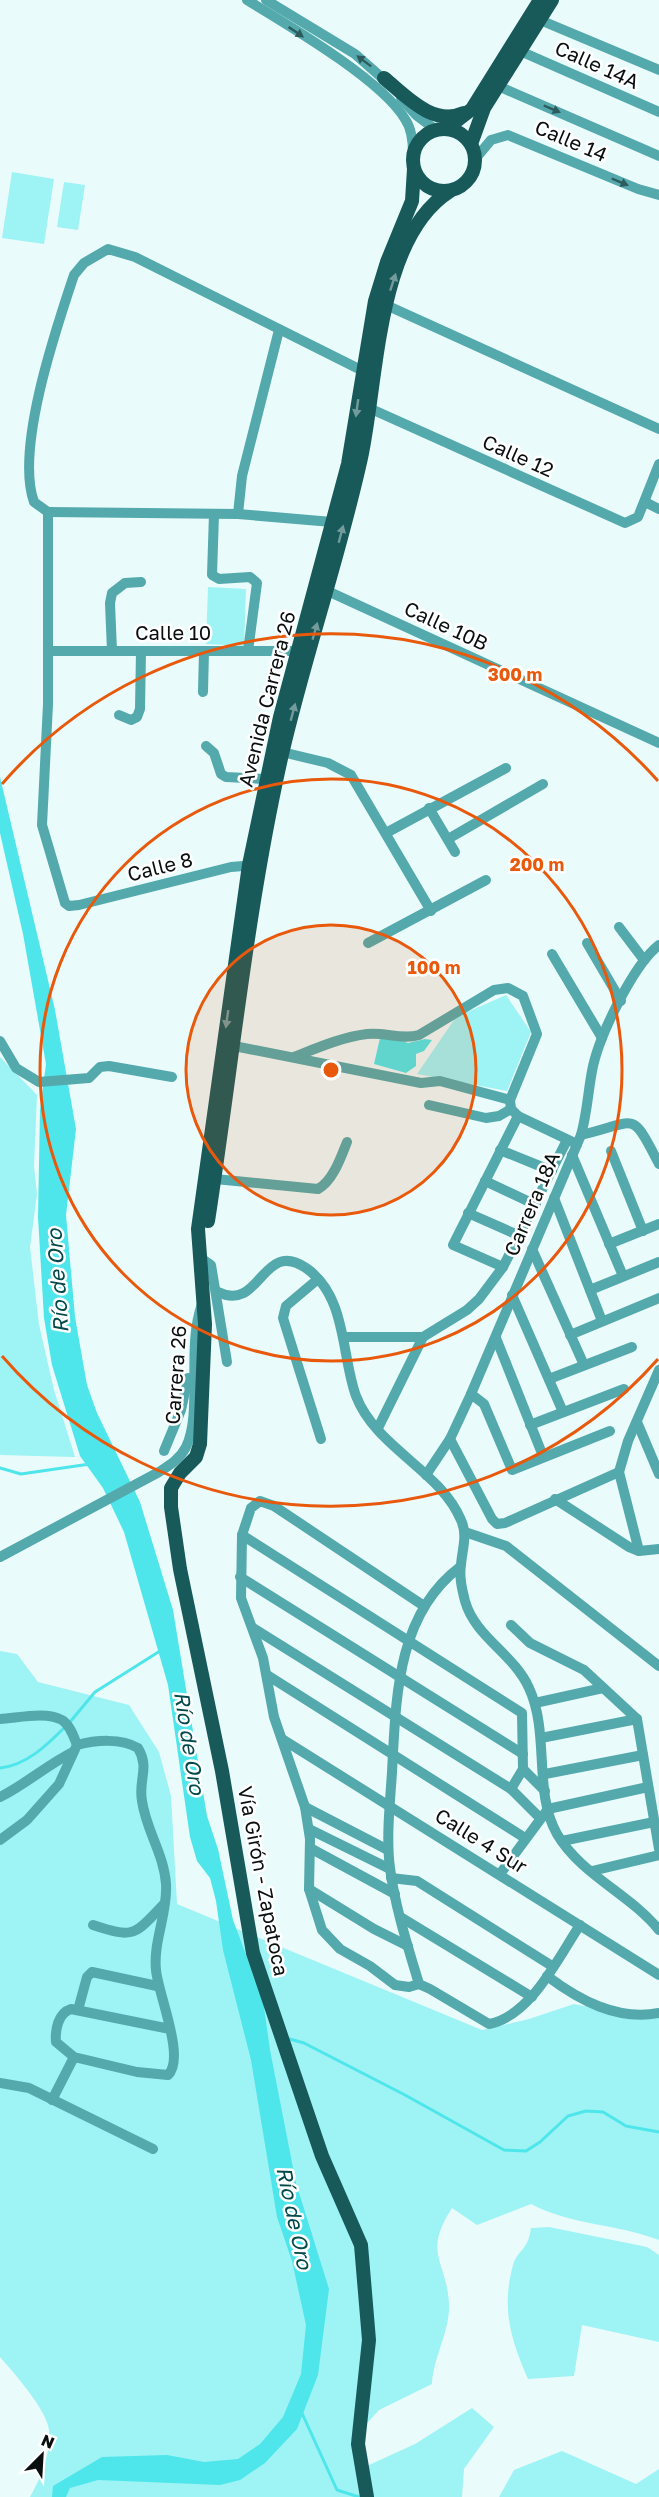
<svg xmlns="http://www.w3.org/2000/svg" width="659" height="2497" font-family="'Golos Text',sans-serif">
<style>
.green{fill:#9ef3f5}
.water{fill:#4ee6ea}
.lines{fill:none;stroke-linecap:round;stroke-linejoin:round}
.stream{stroke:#4ee6ea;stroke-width:3}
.minor{stroke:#53a9ac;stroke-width:10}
.major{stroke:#18595a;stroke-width:14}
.oneway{fill:#2e5c5e}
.oneway2{fill:#749b9c}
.ring{fill:none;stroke:#e8590c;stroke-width:3}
.labels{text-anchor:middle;stroke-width:5;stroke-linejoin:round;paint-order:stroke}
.street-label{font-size:20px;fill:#090f0f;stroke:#fff}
.water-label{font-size:21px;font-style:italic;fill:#01494b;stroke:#fff}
.centre{fill:#e8590c;stroke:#fff;stroke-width:3}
.ring-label{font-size:18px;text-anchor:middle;font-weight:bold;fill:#e8590c;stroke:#fff;stroke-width:5;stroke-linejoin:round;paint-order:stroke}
</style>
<rect width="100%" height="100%" fill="#eafbfb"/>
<g class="green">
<path d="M12,172L54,179L44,244L2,238Z"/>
<path d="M64,182L85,185L78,230L57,227Z"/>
<path d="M208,587L246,589L244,646L206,644Z"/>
<path d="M506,995L531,1032L507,1091L417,1074L456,1017Z"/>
<path d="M0,1057L37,1095L34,1166L37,1194L30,1247L39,1325L54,1390L75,1457L0,1455Z"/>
<path d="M0,1651L17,1654L38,1682L129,1705L159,1752L171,1796L177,1904L482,2030L529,2019L574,2004L643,2018L659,2015V2240C617,2224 571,2225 531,2204L477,2225L452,2208C422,2254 447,2261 449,2304C450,2332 433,2357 432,2384L379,2410L351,2441L358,2470L415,2444L472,2408L494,2427L464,2469L462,2497H30C41,2477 51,2454 49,2430C47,2410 14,2373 0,2357Z"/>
<path d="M549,2227L647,2247L659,2255V2342L582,2325L574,2376L528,2379C511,2340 501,2309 513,2265C518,2249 528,2251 531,2228Z"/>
<path d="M562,2451L636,2484L659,2469V2497H499L514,2470Z"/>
</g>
<g class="water">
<path d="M0,777L55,1010L76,1129L66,1215L75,1317L87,1385L97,1413L140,1502L173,1610L207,1816L218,1849L233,1920L263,2000L270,2050L296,2183L329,2289L318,2375L297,2429L265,2463L240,2480L220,2485L98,2480L70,2488L66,2497H52L53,2486L102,2457L167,2455L204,2462L238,2459L260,2444L283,2417L301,2374L306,2325L292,2261L277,2217L251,2060L223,1950L216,1901L210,1878L197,1861L190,1837L168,1685L124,1532L103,1488L80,1456L52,1365L44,1318L38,1217L40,1110L46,1064L23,934L0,833Z"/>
<path d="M392,1037L408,1043L425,1039L432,1040L424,1051L416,1054V1066L406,1073L374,1064L380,1038Z"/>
</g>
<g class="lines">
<g class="stream">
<path d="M0,1468L21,1474L90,1464"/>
<path d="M70,1722L95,1692L160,1651"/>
<path d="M0,1768C27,1765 47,1745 65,1727"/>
<path d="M286,2038L304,2043L405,2095L504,2150L526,2151L540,2142L568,2116L586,2111L603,2112L626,2126L659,2132"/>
<path d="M301,2411L337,2490L359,2497"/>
</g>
<g class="minor">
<path d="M247,0C288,25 382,80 405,119C412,129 413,142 413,154"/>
<path d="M266,0L355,54L389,84"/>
<path d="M540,20L659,70"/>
<path d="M520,51L659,112"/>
<path d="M498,86L659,156"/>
<path d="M401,98L416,115L436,130"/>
<path d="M476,158L491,140L508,135L638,189L659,195"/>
<path d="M386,305L659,429"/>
<path d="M369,408L625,523L638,517L659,464"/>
<path d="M645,502L659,509"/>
<path d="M48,512V704L42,825L65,903L69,906L79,905L231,867L256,865"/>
<path d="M48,512L34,502C15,449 56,329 74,275L84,263L108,249L135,257L363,371"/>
<path d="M48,512L238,514L332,522"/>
<path d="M214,514L212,575L219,579L250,577L257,583L248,651"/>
<path d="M238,514L242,476L279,330"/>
<path d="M321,588L659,743"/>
<path d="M48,651H298"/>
<path d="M112,651L110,603L112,593L125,583L141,582"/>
<path d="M203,692L204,651"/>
<path d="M119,715L131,720L137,717L140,709L141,651"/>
<path d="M206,746L214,753L221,774L226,777L266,779"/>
<path d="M282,752L328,763L351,775L431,911"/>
<path d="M429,808L455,852"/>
<path d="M386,833L506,768"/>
<path d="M448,839L543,784"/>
<path d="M619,927L644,960"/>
<path d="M368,943L486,880"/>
<path d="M587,943L621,1001"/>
<path d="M552,954L602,1038"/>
<path d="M0,1041L16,1068L39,1082L89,1078L100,1067L109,1066L172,1077"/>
<path d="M234,1046L421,1083L440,1081L510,1100"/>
<path d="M294,1057C317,1048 342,1037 367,1034C385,1032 402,1040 419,1035L494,990L508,988L523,996L537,1034L510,1100L511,1109L518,1116L577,1144"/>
<path d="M429,1105L486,1118L499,1116L511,1109"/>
<path d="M581,1135C638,1122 630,1108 659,1164"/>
<path d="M500,1150L552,1171"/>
<path d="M611,1151L643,1231"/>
<path d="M572,1155L623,1276"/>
<path d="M215,1179L318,1189C333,1181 341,1157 347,1142"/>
<path d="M485,1181L536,1205"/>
<path d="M554,1198L602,1321"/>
<path d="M468,1213L520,1236"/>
<path d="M609,1244L659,1224"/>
<path d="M532,1249L584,1365"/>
<path d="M201,1258L211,1265L227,1362"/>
<path d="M503,1267L453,1245L518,1116"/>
<path d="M318,1279L286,1306L283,1318L321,1439"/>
<path d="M590,1290L659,1262"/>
<path d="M218,1292C261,1313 262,1238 306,1268C347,1296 341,1355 356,1396C376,1448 440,1470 461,1520C468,1535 462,1550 461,1565C459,1577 462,1589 465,1601C475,1637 514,1654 529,1688C550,1733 533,1792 557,1834C581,1875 630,1894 659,1930"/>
<path d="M512,1295L563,1412"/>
<path d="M570,1335L659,1298"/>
<path d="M344,1337H423"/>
<path d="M496,1338L543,1456"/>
<path d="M549,1379L632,1347"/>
<path d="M471,1394L484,1404L512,1470L610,1431"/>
<path d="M637,1422L659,1474"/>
<path d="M530,1425L624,1389"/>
<path d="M378,1428L423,1337L467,1310L479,1299L503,1267L567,1140"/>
<path d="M450,1439L492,1519L497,1524L505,1523L619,1472"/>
<path d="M164,1451L181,1410L188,1378"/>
<path d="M426,1475L450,1439L471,1394L581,1135C587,1114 588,1092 592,1071C598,1038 633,965 659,945"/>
<path d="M555,1499L629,1547L639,1551L659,1549"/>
<path d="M465,1532L506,1546L659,1666"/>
<path d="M242,1535L522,1713L523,1769L545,1791"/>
<path d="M639,1551L619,1472L628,1441L659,1370"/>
<path d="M0,1557L159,1472C170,1465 180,1459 186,1447C203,1412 186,1348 202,1304"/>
<path d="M240,1577L523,1754"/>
<path d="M424,1606L274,1506L260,1501L251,1508L242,1535L241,1598L263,1658L274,1717L305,1807L310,1839L309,1889L322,1930L340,1949L370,1966L395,1985L409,1987L419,1984L430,1989L489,2024C531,2016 558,1958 580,1925"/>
<path d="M511,1625L530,1643L584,1670L637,1719L659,1849"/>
<path d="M253,1628L511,1789L540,1818"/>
<path d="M267,1675L525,1838"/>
<path d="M535,1703L603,1688"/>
<path d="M0,1719C18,1718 46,1711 62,1720C70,1725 74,1737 77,1745"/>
<path d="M541,1738L637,1719"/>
<path d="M282,1739L659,1975"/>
<path d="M545,1774L643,1755"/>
<path d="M511,1789L523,1769"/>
<path d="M0,1797C26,1784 47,1765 73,1752"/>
<path d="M305,1807L388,1850"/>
<path d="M309,1829L390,1869"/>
<path d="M0,1840L27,1820L59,1784L77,1745C96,1740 121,1738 138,1748C150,1768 138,1780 142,1801C146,1830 164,1854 166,1884C168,1913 153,1941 156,1970C158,1994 186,2058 168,2075L137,2072L74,2057L56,2042C55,2030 58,2013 71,2009L170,2029"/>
<path d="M562,1841L654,1822"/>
<path d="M310,1848L395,1894"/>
<path d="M592,1871L659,1855"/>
<path d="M500,1874L548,1809L648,1787"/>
<path d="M391,1878L417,1881L552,1966"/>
<path d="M309,1889L374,1929L408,1946"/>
<path d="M402,1918L532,1997"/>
<path d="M93,1925C135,1939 134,1935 164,1904"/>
<path d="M547,1976C579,2000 617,2021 659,2013"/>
<path d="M419,1984C408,1947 395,1907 390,1868C386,1837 390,1804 392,1772C396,1700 396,1615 460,1567"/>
<path d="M78,2010L87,1977L92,1972L157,1986"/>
<path d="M0,2083L29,2088L153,2149"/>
<path d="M52,2100L74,2057"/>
</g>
<g class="major">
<path d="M384,78C406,96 433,127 464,113"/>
<circle cx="444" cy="160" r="31"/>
<path d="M446,129L472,109L540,0"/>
<path d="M471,144L484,108L552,0"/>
<path d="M208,1221C232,1066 247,908 282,754C305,655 339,558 361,458C378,380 376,238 450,191"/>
<path d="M367,2497L358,2444L369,2340L361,2245L322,2156L253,1953L222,1771L180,1569L171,1507V1488L180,1473L196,1457L200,1444L205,1324L198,1229L249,865L280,717L348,464L375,301L387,262L412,201L414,169"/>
</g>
</g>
<defs><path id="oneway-solid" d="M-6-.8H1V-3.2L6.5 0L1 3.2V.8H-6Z" transform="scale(1.5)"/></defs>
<g class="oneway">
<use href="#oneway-solid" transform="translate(296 32) rotate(34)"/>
<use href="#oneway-solid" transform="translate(364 61) rotate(-143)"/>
<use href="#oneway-solid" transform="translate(552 109) rotate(23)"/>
<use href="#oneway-solid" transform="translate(620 182) rotate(23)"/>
</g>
<g class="oneway2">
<use href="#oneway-solid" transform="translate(393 282) rotate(-72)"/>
<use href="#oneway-solid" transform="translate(357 408) rotate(98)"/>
<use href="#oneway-solid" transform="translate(341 534) rotate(-75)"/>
<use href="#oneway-solid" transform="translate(315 631) rotate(-74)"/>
<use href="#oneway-solid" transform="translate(293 712) rotate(-75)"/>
<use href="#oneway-solid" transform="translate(227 1019) rotate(98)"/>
</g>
<circle cx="331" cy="1070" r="145" fill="#e8590c" fill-opacity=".12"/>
<g class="ring">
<circle cx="331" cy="1070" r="145"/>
<circle cx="331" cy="1070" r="291"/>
<path d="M658 1359A436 436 0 0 1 2 1356M2 784A436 436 0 0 1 658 781"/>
</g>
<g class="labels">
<g class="street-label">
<text transform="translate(597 65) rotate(24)" y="7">Calle 14A</text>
<text transform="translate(571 141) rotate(23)" y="7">Calle 14</text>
<text transform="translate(518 456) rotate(24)" y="7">Calle 12</text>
<text transform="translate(446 626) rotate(25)" y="7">Calle 10B</text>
<text x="173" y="640">Calle 10</text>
<text transform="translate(267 699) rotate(-76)" y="7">Avenida Carrera 26</text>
<text transform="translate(160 867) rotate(-14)" y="7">Calle 8</text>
<text transform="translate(532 1204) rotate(-67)" y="7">Carrera 18A</text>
<text transform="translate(176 1375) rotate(-86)" y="7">Carrera 26</text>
<text transform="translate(481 1841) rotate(32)" y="7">Calle 4 Sur</text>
<text transform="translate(263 1881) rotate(79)" y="7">Vía Girón - Zapatoca</text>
</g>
<g class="water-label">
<text transform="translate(58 1281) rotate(-94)" y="7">Río de Oro</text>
<text transform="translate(189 1743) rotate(81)" y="7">Río de Oro</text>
<text transform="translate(294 2218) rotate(78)" y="7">Río de Oro</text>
</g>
</g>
<circle cx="331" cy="1070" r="9" class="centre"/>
<g class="ring-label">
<text x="515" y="681">300 m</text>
<text x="537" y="871">200 m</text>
<text x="434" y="974">100 m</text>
</g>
<g transform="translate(42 2455) rotate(24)" stroke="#ffffff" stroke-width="4.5" paint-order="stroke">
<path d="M0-4.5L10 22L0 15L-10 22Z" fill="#090f0f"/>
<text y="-9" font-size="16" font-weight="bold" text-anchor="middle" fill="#090f0f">N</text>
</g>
</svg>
